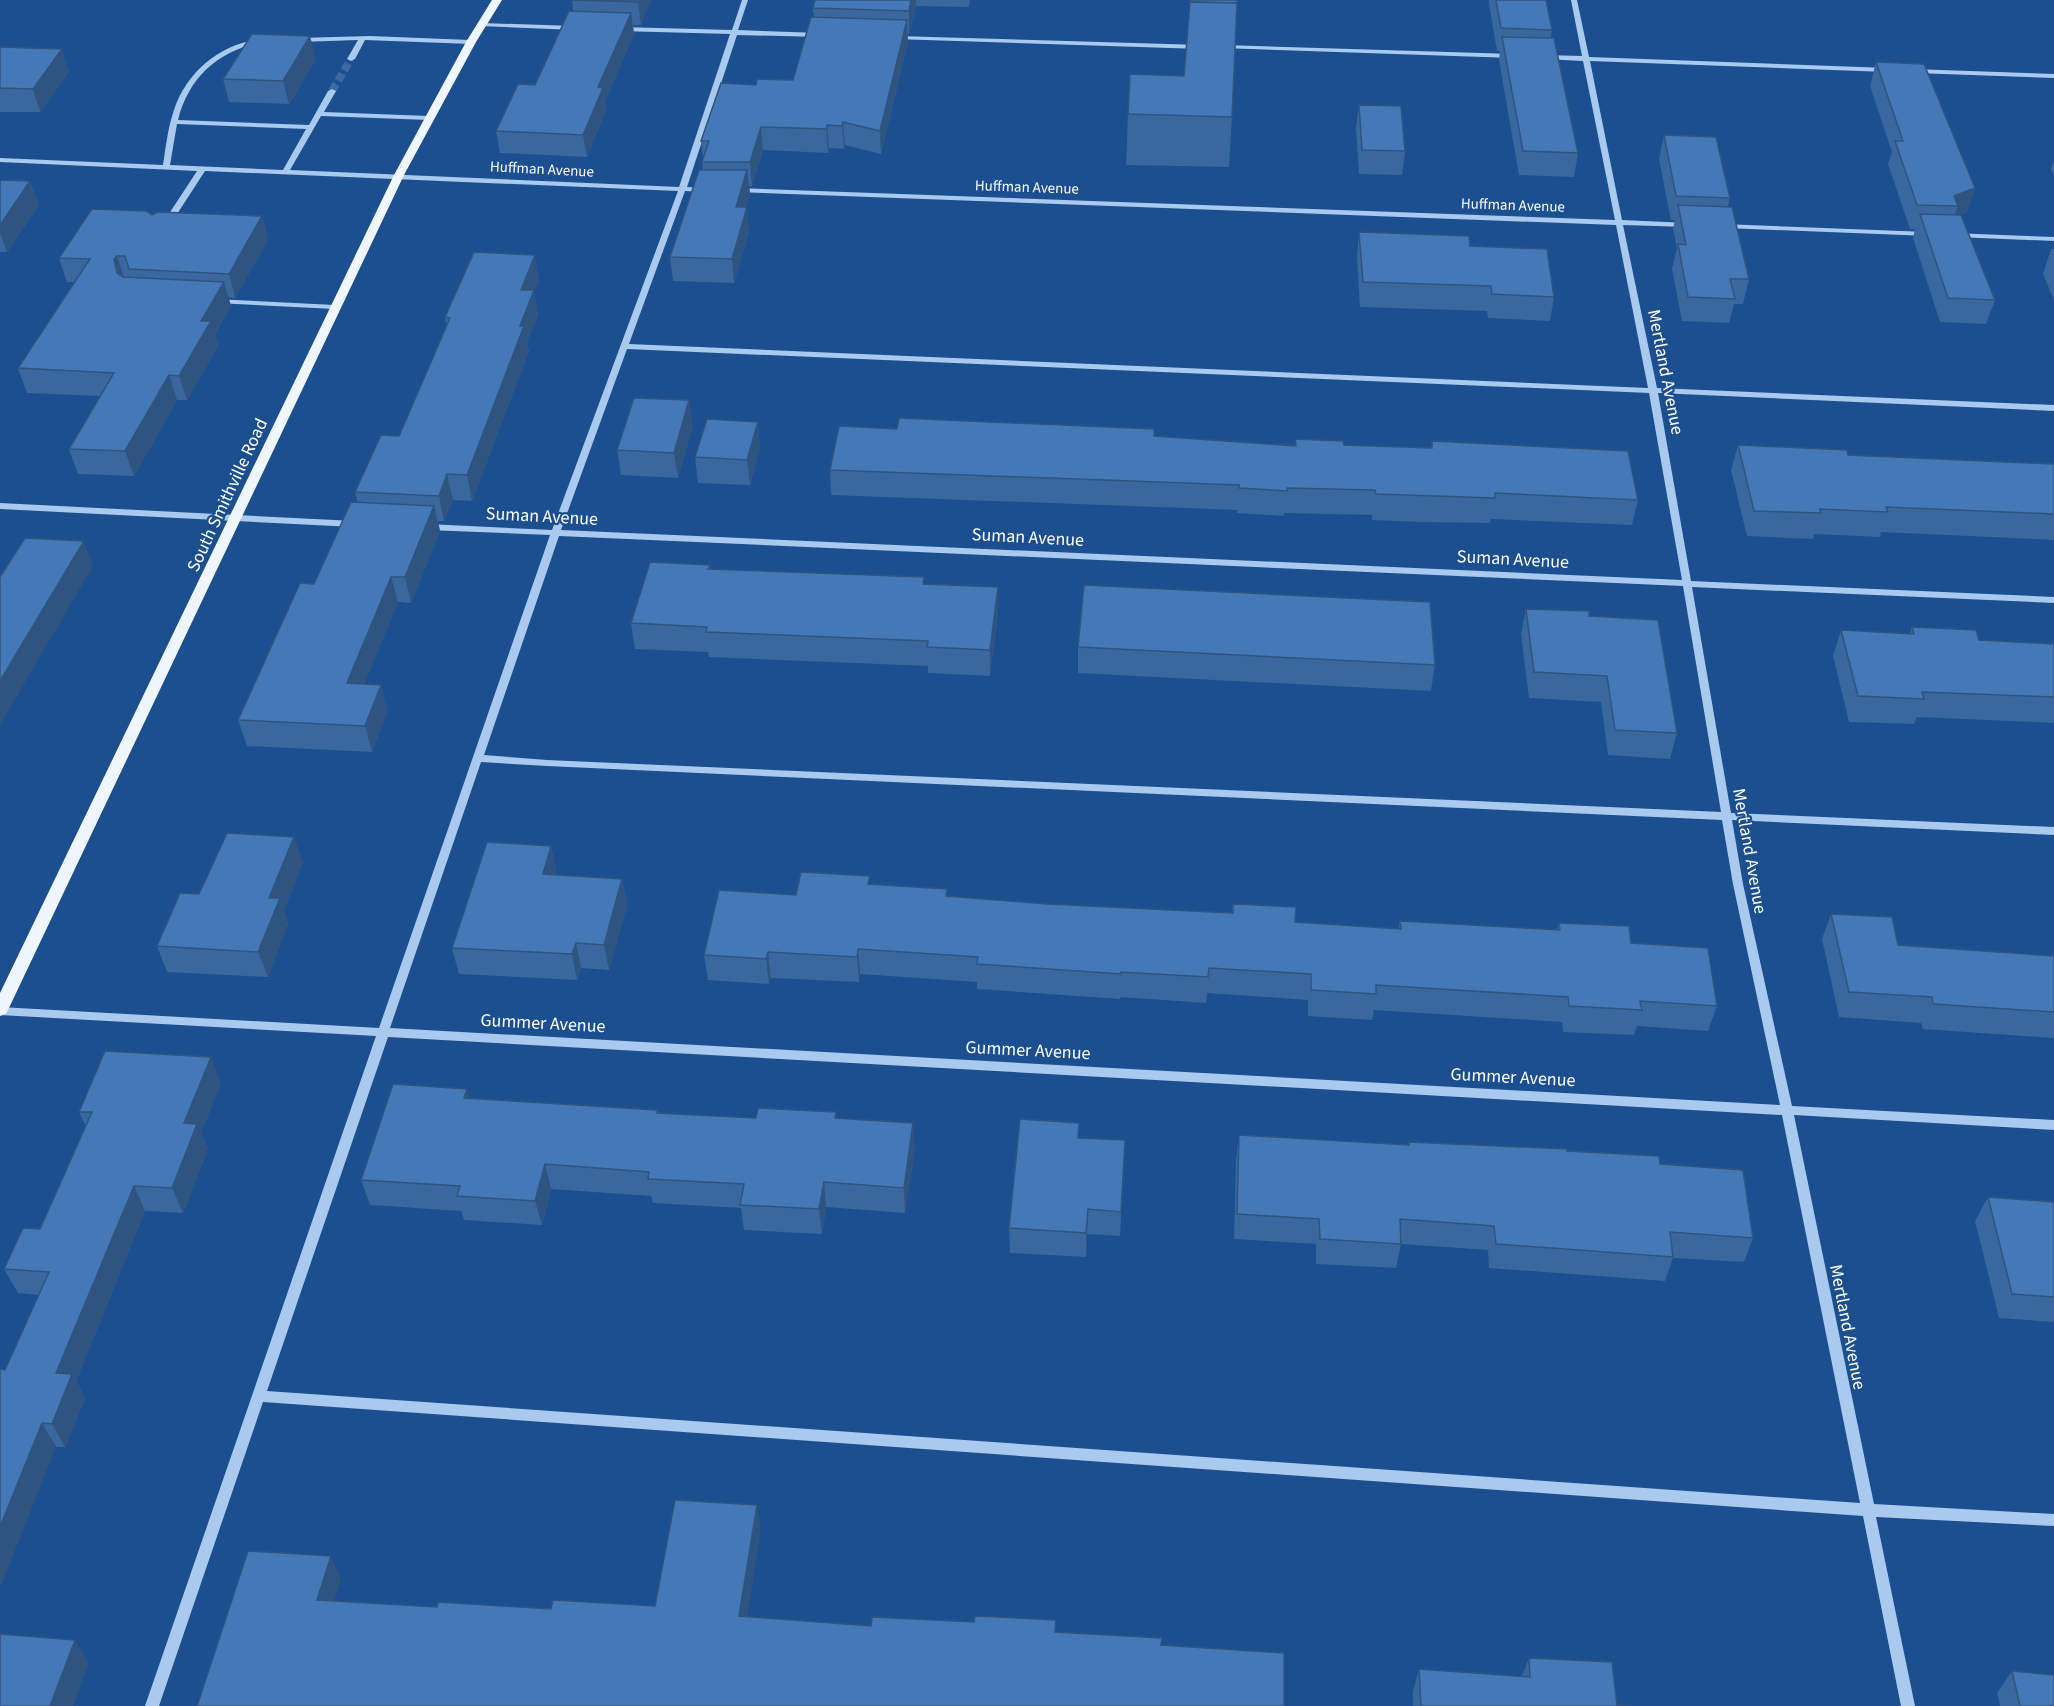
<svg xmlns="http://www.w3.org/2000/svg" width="2054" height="1706" font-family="'Source Sans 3',sans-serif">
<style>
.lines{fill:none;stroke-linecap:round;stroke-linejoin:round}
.minor-tunnel{stroke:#3d69a0;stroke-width:8;stroke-dasharray:8 4;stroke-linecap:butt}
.minor{fill:#a9c9ee;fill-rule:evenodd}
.major{fill:#f0f6ff;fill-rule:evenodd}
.wall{fill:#3a679d}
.shaded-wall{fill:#305480}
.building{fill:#4478b7;stroke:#305480;stroke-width:1.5}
.labels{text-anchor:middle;stroke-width:4.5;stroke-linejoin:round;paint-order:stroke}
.far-street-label{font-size:15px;fill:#fff;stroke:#1b4f8f}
.street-label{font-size:18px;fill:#fff;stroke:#1b4f8f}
</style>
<rect width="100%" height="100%" fill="#1b4f8f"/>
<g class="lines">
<path class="minor-tunnel" d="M332,91L351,59"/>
<g class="minor">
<path d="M742,0H748L738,30L820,33L823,35L820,37L737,35L687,187L705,188L709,190L705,192L685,191L629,344L1648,388L1616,225L735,192L731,190L735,188L1615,220L1583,61L1543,59L1539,57L1543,55L1582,56L1571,0H1577L1589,57L1887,68L1891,70L1887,72L1590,61L1622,220L1688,223L1692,225L1688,227L1623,225L1657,388L2054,405V411L1658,393L1691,581L2054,597V603L1692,587L1731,813L2054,827V835L1732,820L1743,884L1792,1106L2054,1120V1130L1794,1115L1874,1504L2054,1514V1526L1876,1517L1915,1706H1901L1863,1516L263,1402L159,1706H145L376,1036L0,1015V1007L379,1028L550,535L427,530L422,527L427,524L552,530L678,191L205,171L170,225H167L163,223L197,171L0,162V158L163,165C166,146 168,127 174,110C187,71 220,45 259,39L262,41L261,42C219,51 189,76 178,120L309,125L328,91L332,89L336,91L324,112L429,116L433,118L429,120L321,116L290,170L679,187L730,34L620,31L617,29L620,27L732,30ZM177,124L306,129L283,170L170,165ZM627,349L1649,393L1682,580L561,530ZM559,536L1683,586L1721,812L547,760L484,755ZM481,762L547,766L1722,820L1733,884L1780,1105L390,1028ZM388,1037L1782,1115L1860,1503L267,1391Z"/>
<path d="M482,23L574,26L577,28L574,30L480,26L479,25Z"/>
<path d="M370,36L471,40L474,42L471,44L365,40L355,59L351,61L347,59L358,40L299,42L296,40L299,38Z"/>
<path d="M896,36L1201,45L1204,47L1201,49L894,39V37Z"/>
<path d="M1222,45L1513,54L1517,56L1513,58L1220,48L1219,47Z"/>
<path d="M1912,69L2054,74V78L1915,73L1911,71Z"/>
<path d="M1722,224L1928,232L1932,234L1928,236L1725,228L1721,226Z"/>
<path d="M1952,233L2054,237V241L1955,237H1952Z"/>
<path d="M214,299L335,305L339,307L335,309L217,303L213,301Z"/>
<path d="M0,503L354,521L359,524L354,527L0,509Z"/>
</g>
<path class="major" d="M492,0H502L476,42L404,175L8,1010L6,1014L0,1016V993L394,175L466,42Z"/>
</g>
<g class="wall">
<path d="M572,0H651L641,25H633L634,34L605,101L606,110L587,157L500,153L496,131L535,85L573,11Z"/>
<path d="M815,0H970L969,7L916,6L909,34H907L908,42L881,154L845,145L844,149L829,148L828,153L763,150L752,186H749L750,194L746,207L749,232L734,283L673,281L670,257L703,170L702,162L703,159L701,141L756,85L793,80L814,17L813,8Z"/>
<path d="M1489,0H1546L1552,30L1551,38L1578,153L1574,177L1519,175L1499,60L1500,51H1497L1489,4Z"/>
<path d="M0,47L69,72L40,112H0Z"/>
<path d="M316,59L289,104L229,102L223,79Z"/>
<path d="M1876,62L1975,188L1967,212L1959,215L1995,300L1986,324L1940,322L1913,238L1915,229H1910L1888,164L1892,152L1870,86Z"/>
<path d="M1359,105L1405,151L1402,175L1359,174L1356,128Z"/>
<path d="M1128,114L1232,117L1229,167L1126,165Z"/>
<path d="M1664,135L1730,198L1728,207L1749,279L1743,304H1734L1729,323L1682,321L1672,269L1677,248L1673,229L1675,220H1671L1659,159Z"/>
<path d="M2054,160V176L2051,169Z"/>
<path d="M0,180L30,181L39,205L7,252H0Z"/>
<path d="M152,215L262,216L268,240L235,298L228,297L231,306L215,334L218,346L187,400H177L134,476L78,474L69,449L100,396L27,393L18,368L74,282H67L59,258Z"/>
<path d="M1359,232L1470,246L1554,297L1550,321L1488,318L1487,311L1360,307L1357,257Z"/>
<path d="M2051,249H2054V300L2043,274Z"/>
<path d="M539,279L534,292L538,315L527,342L529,351L472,501L453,500L444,521H438L440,531L411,603L398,602L364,684L381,685L387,711L372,752L247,746L238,720L358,503L355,492L399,436L447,325L445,317Z"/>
<path d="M693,425L678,478L621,475L617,450Z"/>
<path d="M897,429L1154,436L1295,446V439L1344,445L1431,448L1432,441L1638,500L1632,525L1491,519L1490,523L1421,522L1372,520V515L1284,513V516L1237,513V510L831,495L830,470Z"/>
<path d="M1738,445L1848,455L2054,464V540L1881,532L1880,537L1814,534L1813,539L1747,536L1731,470Z"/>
<path d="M760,447L750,485L698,483L695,457Z"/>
<path d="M710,565V569L925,584L998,613L990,676L928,673V666L709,657L708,652L635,649L631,623Z"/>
<path d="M1526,609L1589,616L1677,733L1670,759L1608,755L1601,702L1529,698L1521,634Z"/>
<path d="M1912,627L1979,640L2054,644V723L1917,717L1914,724L1849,722L1833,656L1841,630L1910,634Z"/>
<path d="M1078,647L1435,665L1431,691L1078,673Z"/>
<path d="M551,846L556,872L555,875L622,879L627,905L609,970L581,968L577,980L459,974L452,948Z"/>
<path d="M303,862L284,910L288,924L268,977L167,972L157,946L199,894Z"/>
<path d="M870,884L947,889V896L1047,904L1232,913L1233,904L1295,922L1399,929L1400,921L1557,930L1559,923L1631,943L1717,1006L1708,1031L1637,1026L1634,1035L1563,1032L1562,1022L1374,1010L1372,1020L1308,1016V1000L1207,993L1206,1003L1120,997V999L977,989V982L860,974L859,982L771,978L769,984L708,980L704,955L796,895Z"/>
<path d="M1831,914L1898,945L2054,956V1038L1923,1029L1921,1023L1839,1017L1822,939Z"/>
<path d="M221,1082L201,1133L208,1149L183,1213L145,1211L76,1381L85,1398L65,1447H56L5,1370L39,1295L18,1293L4,1269L40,1229L86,1127L79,1112Z"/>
<path d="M470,1098L657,1110L658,1113L756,1118L836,1112V1118L915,1148L905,1213L826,1207L822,1234L744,1230L741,1208L653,1203L651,1196L551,1189L542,1225L464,1220L461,1211L370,1205L361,1180Z"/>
<path d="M1079,1123L1078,1138L1125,1140L1120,1236L1087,1234L1086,1257L1010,1253L1009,1228Z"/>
<path d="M1239,1135L1408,1145L1409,1142L1567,1151L1660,1164L1753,1238L1744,1262L1673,1258L1665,1281L1489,1268L1488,1250L1401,1244L1396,1268L1316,1264V1244L1234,1239L1236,1160Z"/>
<path d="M1988,1197L2054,1202V1322L1999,1318L1975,1221Z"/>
<path d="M1529,1658L1617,1705L1632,1706H1413V1691L1419,1669L1522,1676Z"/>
<path d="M2012,1671L2054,1706H2000L1997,1693Z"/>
</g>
<g class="shaded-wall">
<path d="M639,0H651L641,25L638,2Z"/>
<path d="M911,0H916V6L909,34V11Z"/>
<path d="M631,13L634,34L605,101L606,110L587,157L583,135L598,87Z"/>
<path d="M907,20L908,42L881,154L880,131Z"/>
<path d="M310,36L316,59L289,104L283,81Z"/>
<path d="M62,49L69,72L40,112L33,89Z"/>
<path d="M843,122L845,145L844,149L842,126Z"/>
<path d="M827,125L829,148L828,153L826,129Z"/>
<path d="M761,127L763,150L752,186L750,162Z"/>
<path d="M747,170L750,194L739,231L736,207Z"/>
<path d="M30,181L39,205L7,252L0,232V225Z"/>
<path d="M1975,188L1967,212L1954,217L1958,206L1954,196Z"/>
<path d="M747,207L749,232L734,283L732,259Z"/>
<path d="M262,216L268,240L235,298L229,274Z"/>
<path d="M535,255L539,279L534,292L538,315L527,342L529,351L472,501L467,475L520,326L521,290Z"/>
<path d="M117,256L125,280L117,273L114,259Z"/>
<path d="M224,282L231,306L215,334L218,346L187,400L179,376L201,321Z"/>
<path d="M169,375L177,400L134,476L125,451Z"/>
<path d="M689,400L693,425L678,478L674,453Z"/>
<path d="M758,422L760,447L750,485L747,460Z"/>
<path d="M447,474L453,500L444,521L439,496Z"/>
<path d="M434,506L440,531L411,603L405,577Z"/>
<path d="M84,541L93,566L0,725V681Z"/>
<path d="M391,577L398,602L354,709L347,683Z"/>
<path d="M998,587V613L990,676V650Z"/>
<path d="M381,685L387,711L372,752L365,726Z"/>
<path d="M294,837L303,862L284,910L288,924L268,977L258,952L269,898Z"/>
<path d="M551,846L556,872L548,900L543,874Z"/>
<path d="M622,879L627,905L609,970L604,945Z"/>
<path d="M576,943L581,968L577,980L572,954Z"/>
<path d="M858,949L860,974L859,982L857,957Z"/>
<path d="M768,952L771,978L769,984L766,959Z"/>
<path d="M211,1057L221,1082L201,1133L208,1149L183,1213L172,1188L184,1123Z"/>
<path d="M467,1089L474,1114L464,1098Z"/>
<path d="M913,1123L915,1148L905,1213L904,1188Z"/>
<path d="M545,1164L551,1189L542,1225L535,1201Z"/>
<path d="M824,1182L826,1207L822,1234L819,1209Z"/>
<path d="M134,1186L145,1211L76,1381L85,1398L65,1447L52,1424L56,1373Z"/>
<path d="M1088,1209L1087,1234L1086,1257V1233Z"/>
<path d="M42,1423L56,1447L0,1588V1527Z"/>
<path d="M757,1505L761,1528L744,1638L739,1616Z"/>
<path d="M331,1556L341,1579L328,1622L317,1600Z"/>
<path d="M75,1640L89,1662L73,1706H50Z"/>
</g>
<g class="building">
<path d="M572,0H639L638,2Z"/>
<path d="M815,0H911L909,11L813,8Z"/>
<path d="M1190,0H1237V3L1190,2Z"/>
<path d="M1496,0H1546L1552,30L1501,28Z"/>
<path d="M1190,2L1237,3L1232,117L1128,114L1130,74L1184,76Z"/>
<path d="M569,11L631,13L598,87L603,88L583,135L496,131L518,84L535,85Z"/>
<path d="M811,17L907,20L880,131L843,122L842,126L827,125L826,129L761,127L750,162H702L709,141H701L721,83L756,85L757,79L793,80Z"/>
<path d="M252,34L310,36L283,81L223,79Z"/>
<path d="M1502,37L1554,38L1578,153L1523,151Z"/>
<path d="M0,47L62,49L33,89L0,88Z"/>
<path d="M1876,62L1924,64L1975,188L1954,196L1958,206L1917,205L1895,141H1903Z"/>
<path d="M1359,105L1401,106L1405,151L1362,150Z"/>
<path d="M1664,135L1716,137L1730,198L1676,196Z"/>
<path d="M699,170H747L736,207H747L732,259L670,257Z"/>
<path d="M0,180L30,181L0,225Z"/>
<path d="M1678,205L1732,207L1749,279H1730L1735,299L1688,297L1678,244L1686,245Z"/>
<path d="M92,209L146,211L152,215L158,212L262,216L229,274L129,269L125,256H117L114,259L117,273L123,277L224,282L201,321H211L179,376L169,375L125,451L69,449L114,373L18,368L90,259L59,258Z"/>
<path d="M1920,214L1961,215L1995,300L1948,298Z"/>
<path d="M1359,232L1469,236L1470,246L1547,249L1554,297L1492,294L1491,286L1363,282Z"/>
<path d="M474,252L535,255L521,290H534L520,326H524L467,475L447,474L439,496L355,492L381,435L399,436L450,318L445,317Z"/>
<path d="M634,398L689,400L674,453L617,450Z"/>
<path d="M899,418L1154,429V436L1296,446L1295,439L1343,441L1344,445L1432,448V441L1628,451L1638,500L1495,493V498L1376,494L1375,490L1287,488V491L1239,488V485L830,470L839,426L897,429Z"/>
<path d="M707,419L758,422L747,460L695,457Z"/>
<path d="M1738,445L1847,450L1848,455L2054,464V514L1886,507L1888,512L1820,509L1821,513L1754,511Z"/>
<path d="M351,502L434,506L405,577H391L347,683L381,685L365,726L238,720L300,583L314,584Z"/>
<path d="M25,538L84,541L0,681V577Z"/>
<path d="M650,562L710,565L708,569L924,577L923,584L998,587L990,650L927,647L928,641L706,632L707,627L631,623Z"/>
<path d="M1084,585L1430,602L1435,665L1078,647Z"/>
<path d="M1526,609L1589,611V616L1658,620L1677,733L1615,730L1607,676L1534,672Z"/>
<path d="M1912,627L1976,630L1979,640L2054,644V697L1922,692L1924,699L1858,696L1841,630L1914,634Z"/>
<path d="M227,833L294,837L269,898H280L258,952L157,946L180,893L199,894Z"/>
<path d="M487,842L551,846L543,874L622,879L604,945L576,943L572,954L452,948Z"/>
<path d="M801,872L870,876L868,884L947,889L946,896L1047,904L1233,913V904L1296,907L1295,922L1401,929L1400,921L1560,930L1559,923L1629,926L1631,943L1708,948L1717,1006L1640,1001L1642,1010L1569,1006L1568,997L1376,985V994L1311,990V974L1209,968L1208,977L1121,972V974L977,964L978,957L858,949L857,957L768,952L766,959L704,955L719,890L796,895Z"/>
<path d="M1831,914L1892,917L1898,945L2054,956V1012L1933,1004L1932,997L1849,992Z"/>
<path d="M105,1051L211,1057L184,1123L197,1124L172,1188L134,1186L56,1373L72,1374L52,1424L42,1423L0,1527V1369L5,1370L49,1272L4,1269L23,1228L40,1229L92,1112H79Z"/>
<path d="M393,1084L467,1089L464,1098L657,1110V1113L756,1118L758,1108L836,1112L835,1118L913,1123L904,1188L824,1182L819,1209L740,1205L744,1184L648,1179L649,1172L545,1164L535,1201L457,1196L460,1186L361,1180Z"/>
<path d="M1020,1119L1079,1123L1078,1138L1125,1140L1121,1212L1088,1209L1086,1233L1009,1228Z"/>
<path d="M1239,1135L1409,1145V1142L1567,1149V1151L1659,1156L1660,1164L1743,1170L1753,1238L1670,1232L1673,1257L1496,1244L1494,1226L1400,1219L1401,1244L1320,1239L1319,1219L1237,1214Z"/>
<path d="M1988,1197L2054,1202V1297L2012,1294Z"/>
<path d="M675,1500L757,1505L739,1616L871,1626L872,1617L974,1622L975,1616L1056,1620L1055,1632L1162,1638L1161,1645L1284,1653V1706H197L248,1551L331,1556L317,1600L437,1607L438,1602L551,1609L553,1600L655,1606Z"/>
<path d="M0,1634L75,1640L50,1706H0Z"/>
<path d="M1529,1658L1612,1662L1617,1705L1632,1706H1421L1419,1669L1530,1677Z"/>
<path d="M2012,1671L2054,1675V1706H2020Z"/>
</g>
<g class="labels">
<g class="far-street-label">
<text transform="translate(542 169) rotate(3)" y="5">Huffman Avenue</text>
<text transform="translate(1027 187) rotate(2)" y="5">Huffman Avenue</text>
<text transform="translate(1513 205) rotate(2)" y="5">Huffman Avenue</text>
</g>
<g class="street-label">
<text transform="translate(1666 372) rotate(79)" y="6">Mertland Avenue</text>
<text transform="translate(227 495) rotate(-65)" y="6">South Smithville Road</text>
<text transform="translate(542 516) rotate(3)" y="6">Suman Avenue</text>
<text transform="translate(1028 537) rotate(3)" y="6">Suman Avenue</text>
<text transform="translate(1513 559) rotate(3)" y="6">Suman Avenue</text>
<text transform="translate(1750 851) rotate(80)" y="6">Mertland Avenue</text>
<text transform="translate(543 1023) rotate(3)" y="6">Gummer Avenue</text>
<text transform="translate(1028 1050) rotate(3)" y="6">Gummer Avenue</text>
<text transform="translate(1513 1077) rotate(3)" y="6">Gummer Avenue</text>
<text transform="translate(1848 1327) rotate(79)" y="6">Mertland Avenue</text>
</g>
</g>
</svg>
